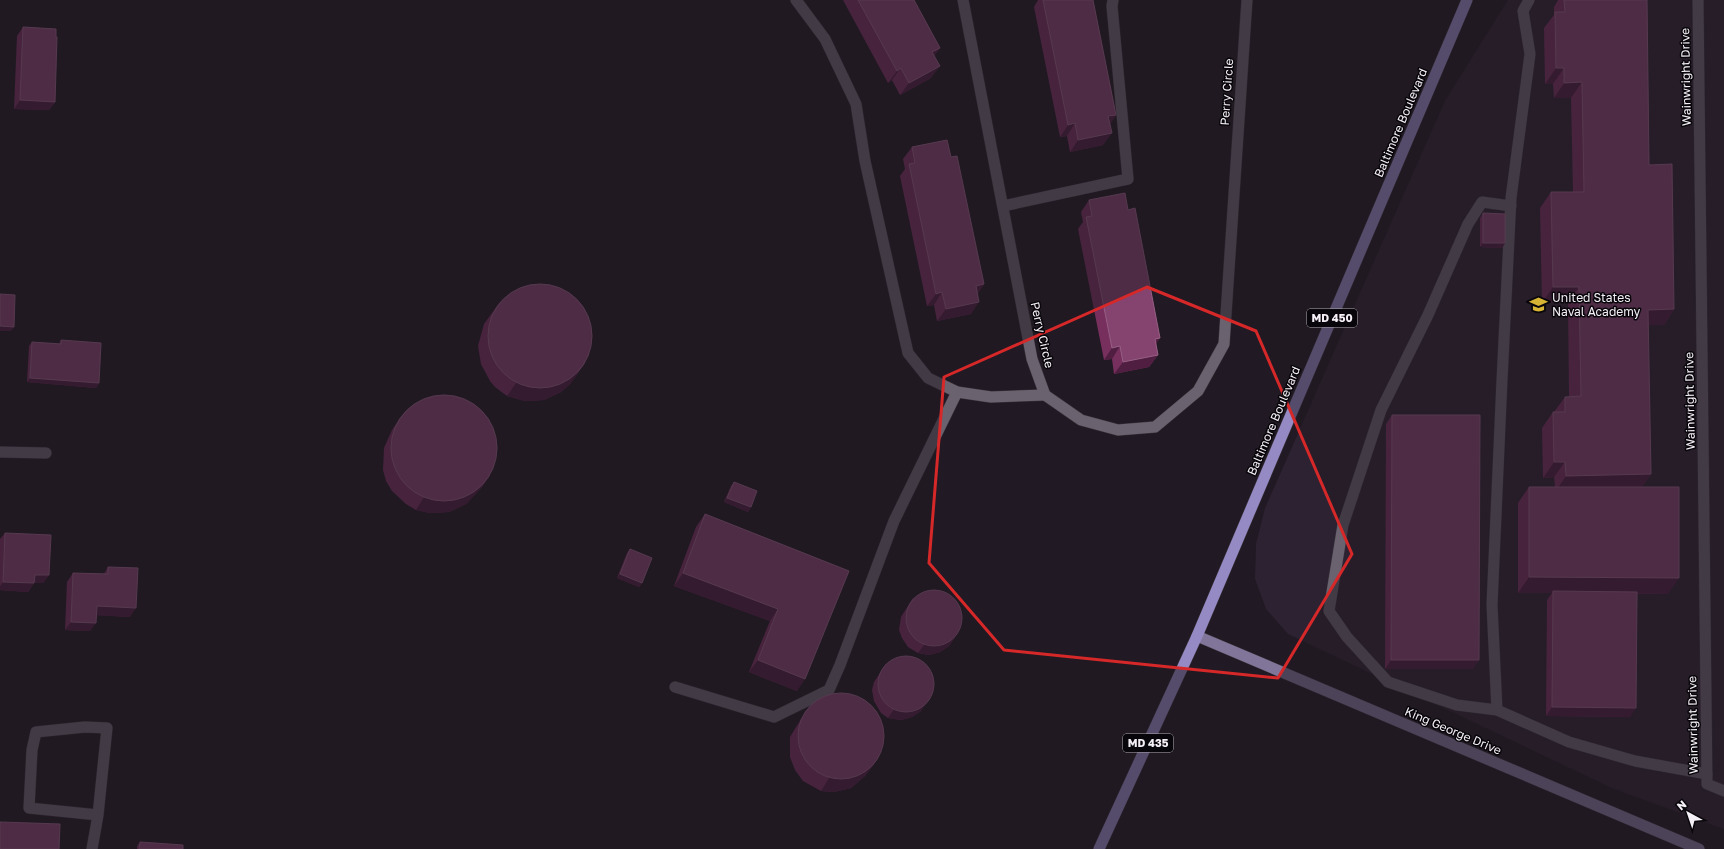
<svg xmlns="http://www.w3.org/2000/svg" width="1724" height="849" font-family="'Golos Text',sans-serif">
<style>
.built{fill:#2d2231}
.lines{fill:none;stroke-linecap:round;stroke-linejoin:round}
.service-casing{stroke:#39343c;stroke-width:12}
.minor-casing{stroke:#39343c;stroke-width:12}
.secondary-casing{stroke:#39343c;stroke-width:12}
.primary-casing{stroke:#39343c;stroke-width:12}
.service{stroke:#6b626f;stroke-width:11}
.minor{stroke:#6b626f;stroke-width:11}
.secondary{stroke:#817699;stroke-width:11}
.primary{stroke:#968ac4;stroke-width:11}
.wall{fill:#772f5e}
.shaded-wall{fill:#4f1e40}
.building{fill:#85446f;stroke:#965f84}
.marked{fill:none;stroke:#d62828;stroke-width:3;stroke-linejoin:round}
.labels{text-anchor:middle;stroke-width:3;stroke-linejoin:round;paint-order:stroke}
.shield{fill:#08060a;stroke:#aeaab0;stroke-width:1}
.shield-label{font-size:11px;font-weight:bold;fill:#f5f0f7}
.street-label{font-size:12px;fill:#f5f0f7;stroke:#08060a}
.poi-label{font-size:12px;fill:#f5f0f7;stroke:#08060a;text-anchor:start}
</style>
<rect width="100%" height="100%" fill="#211923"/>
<path class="built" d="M1508,0H1724V829L1612,788L1288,634L1266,609L1255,579L1256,544L1265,508L1445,101Z"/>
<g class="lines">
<defs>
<g id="service">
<path d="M796,0L825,39L856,104L865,161L908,353L928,378L957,392L991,397L1045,395"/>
<path d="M1003,206L1128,179L1112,6L1113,0"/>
<path d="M1511,206L1482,202L1468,224L1428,315L1381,410L1343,525L1329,611L1347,637L1388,682L1457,705L1497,710L1569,742L1635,761L1707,774"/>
<path d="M675,687L774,717L829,690L840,665L894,521L957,392"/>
<path d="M1497,710L1492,605L1502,380L1511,198L1530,54L1523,11L1529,0"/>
<path d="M92,849L98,815L107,728L85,727L36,732L32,750L29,808L98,815"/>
</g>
<g id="minor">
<path d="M963,0L1032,359L1045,395L1081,420L1118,430L1155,427L1198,391L1224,344L1247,0"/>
<path d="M1698,0L1707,784L1724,791"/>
<path d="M0,452L46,453"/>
</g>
<path id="secondary" d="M1197,636L1699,849"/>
<path id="primary" d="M1099,849L1197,636L1467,0"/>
</defs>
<use href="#service" class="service-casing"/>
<use href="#minor" class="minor-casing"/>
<use href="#secondary" class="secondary-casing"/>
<use href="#primary" class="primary-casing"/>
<use href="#service" class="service"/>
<use href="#minor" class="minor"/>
<use href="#secondary" class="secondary"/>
<use href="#primary" class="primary"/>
</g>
<g class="wall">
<path d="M843,0H914L940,48L934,56L931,78L900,95L892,80L888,83Z"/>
<path d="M1038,0H1093L1116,115L1110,124L1103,145L1070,152L1067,136L1060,137L1034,7Z"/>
<path d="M1558,0H1647L1649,165L1674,309L1664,325H1648L1651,474L1642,487L1668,594H1637L1630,717L1546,716L1547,600L1552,593H1518V503L1529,487H1555L1554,477L1543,478L1542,428L1553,412H1554L1565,397H1569L1568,302L1542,303L1540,208L1551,192H1573L1571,98H1554L1553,84H1545L1544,28L1554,15V7Z"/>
<path d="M23,27L55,102L49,110L14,109L17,36Z"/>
<path d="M912,147L951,157L984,284L978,293L971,314L937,321L934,305L927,306L900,176L905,169L903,159Z"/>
<path d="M1089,200L1156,345L1158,355L1149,367L1114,374L1112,359L1104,360L1078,229L1083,222L1081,212Z"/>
<path d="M1483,213L1505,243L1502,248L1480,247V218Z"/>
<path d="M500,302L585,363L570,384L561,392L544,400L525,401L507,396L495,387L490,381L481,364L478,346L484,324Z"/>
<path d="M61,340L99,383L96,388L27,382L29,346L32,342L59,344Z"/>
<path d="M1392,415L1473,669H1385L1386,424Z"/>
<path d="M400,418L490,475L482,487L466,504L449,512L430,513L416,510L406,504L392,491L386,481L383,470L384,448L392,430Z"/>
<path d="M734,482L751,507L748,512L724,502L731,486Z"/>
<path d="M705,514L849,571L797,691L749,672L770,621L674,586L696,527Z"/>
<path d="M5,533L49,575L43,583H34L28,592L0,590V539Z"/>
<path d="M630,549L642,583L639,587L617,578L627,553Z"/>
<path d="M108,567L130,617L97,615L90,631L65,630L67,582L73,573L104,574Z"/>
<path d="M913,598L955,637L949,646L940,652L929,655L918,653L908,647L902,638L899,630L901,617Z"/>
<path d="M886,664L921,711L912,717L901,720L888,718L881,713L874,701L872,690L874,682Z"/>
<path d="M809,707L866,775L851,788L834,792L821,791L803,781L795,770L790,757V737L801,719Z"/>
<path d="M140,842L183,849H137V846Z"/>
</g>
<g class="shaded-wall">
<path d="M940,48L931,60L932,52Z"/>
<path d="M940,66L931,78L900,95L909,83Z"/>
<path d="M901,68L892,80L888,83L897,71Z"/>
<path d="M1556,68H1564L1553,84H1545Z"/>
<path d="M1582,82L1571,98H1554L1564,83Z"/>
<path d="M20,100L55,102L49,110L14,109Z"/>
<path d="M1116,115L1108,127V116Z"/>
<path d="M1075,123L1067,136L1060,137L1068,125Z"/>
<path d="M1112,133L1103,145L1070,152L1078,140Z"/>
<path d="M1483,243H1505L1502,248L1480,247Z"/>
<path d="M984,284L975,297L976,286Z"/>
<path d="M1553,287H1579L1568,302L1542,303Z"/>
<path d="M942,292L934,305L927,306L936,294Z"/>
<path d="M979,302L971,314L937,321L946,309Z"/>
<path d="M1674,309L1664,325H1637L1648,310Z"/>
<path d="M0,326L14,327L11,331H0Z"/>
<path d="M1160,338L1152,351L1155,339Z"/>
<path d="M1120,346L1112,359L1104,360L1112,348Z"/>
<path d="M1158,355L1149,367L1114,374L1123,362Z"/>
<path d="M579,372L570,384L561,392L544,400L525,401L507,396L516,383Z"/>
<path d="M30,378L99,383L96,388L27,382Z"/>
<path d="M1554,462H1565L1554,477L1543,478Z"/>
<path d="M1651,474L1640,490L1555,492L1566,476Z"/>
<path d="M490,475L482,487L466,504L449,512L430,513L416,510L424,497Z"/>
<path d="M727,498L751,507L748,512L724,502Z"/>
<path d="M683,573L778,609L770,621L674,586Z"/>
<path d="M620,574L642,583L639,587L617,578Z"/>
<path d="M35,575H49L43,583H34L28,592L0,590V586L3,582Z"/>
<path d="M1529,577L1679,578L1668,594L1553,593V591L1552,593H1518Z"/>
<path d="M97,606L136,608L130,617L91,615Z"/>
<path d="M71,622L96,623L90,631L65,630Z"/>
<path d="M955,637L949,646L940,652L929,655L918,653L924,645Z"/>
<path d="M758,660L805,679L797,691L749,672Z"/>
<path d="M1391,660H1479L1473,669H1385Z"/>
<path d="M927,702L921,711L912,717L901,720L888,718L894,709Z"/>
<path d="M1552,707L1636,708L1630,717L1546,716Z"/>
<path d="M875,763L866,775L851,788L834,792L821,791L829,778Z"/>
</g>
<g class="building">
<path d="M858,0H914L940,48L932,52L940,66L909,83L901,68L897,71Z"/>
<path d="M1043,0H1093L1116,115L1108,116L1112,133L1078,140L1075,123L1068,125Z"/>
<path d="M1564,0H1647L1649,165L1672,164L1674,309L1648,310L1651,474L1566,476L1565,462H1554L1553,412H1565V397L1581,396L1579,287H1553L1551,192H1584L1582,82L1564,83V68H1556L1555,12H1565Z"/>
<path d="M23,27L56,29V37H57L55,102L20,100Z"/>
<path d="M947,140L951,157L957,156L984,284L976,286L979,302L946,309L942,292L936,294L909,164L915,163L912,147Z"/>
<path d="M1125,193L1128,210L1135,208L1160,338L1155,339L1158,355L1123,362L1120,346L1112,348L1086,217L1092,216L1089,200Z"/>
<path d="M1483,213L1505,214V243H1483Z"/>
<circle cx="540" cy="336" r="52"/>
<path d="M0,294L15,295L14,327L0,326Z"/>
<path d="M61,340L101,343L99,383L30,378L32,342L61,344Z"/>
<circle cx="444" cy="448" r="53"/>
<path d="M1392,415H1480L1479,660H1391Z"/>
<path d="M734,482L757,491L751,507L727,498Z"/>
<path d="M1529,487H1679V578L1529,577Z"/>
<path d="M705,514L849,571L805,679L758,660L778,609L683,573Z"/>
<path d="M5,533L51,535L49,575H35L34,583L3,582Z"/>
<path d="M630,549L652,558L642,583L620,574Z"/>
<path d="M108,567L138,568L136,608L97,606L96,623L71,622L73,573L108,574Z"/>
<circle cx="934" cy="618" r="28"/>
<path d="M1553,591L1637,592L1636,708L1552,707Z"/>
<circle cx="906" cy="684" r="28"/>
<circle cx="841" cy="736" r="43"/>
<path d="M0,822L60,824L59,849H0Z"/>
<path d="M140,842L183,845V849H139Z"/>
</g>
<path d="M0 0H1724V849H0ZM1147,287L1256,331L1352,554L1278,678L1004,650L929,563L944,377Z" fill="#211923" fill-opacity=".55" fill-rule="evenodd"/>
<path class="marked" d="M1147,287L1256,331L1352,554L1278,678L1004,650L929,563L944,377Z"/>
<defs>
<symbol id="university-bare" viewBox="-9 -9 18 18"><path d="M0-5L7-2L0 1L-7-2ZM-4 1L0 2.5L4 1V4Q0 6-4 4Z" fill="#d7b434" stroke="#08060a" stroke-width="2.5" paint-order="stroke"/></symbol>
</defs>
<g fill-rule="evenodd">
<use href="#university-bare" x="1526" y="292" width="25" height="25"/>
</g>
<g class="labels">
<g class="shield">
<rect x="1307" y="309" width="50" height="18" rx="3"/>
<rect x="1123" y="734" width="50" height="18" rx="3"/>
</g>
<g class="shield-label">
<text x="1332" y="322">MD 450</text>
<text x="1148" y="747">MD 435</text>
</g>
<g class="street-label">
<text transform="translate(1686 77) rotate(-91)" y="4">Wainwright Drive</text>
<text transform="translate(1227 92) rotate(-86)" y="4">Perry Circle</text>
<text transform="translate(1401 123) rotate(-67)" y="4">Baltimore Boulevard</text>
<text transform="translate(1042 335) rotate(77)" y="4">Perry Circle</text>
<text transform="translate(1690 401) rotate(-91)" y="4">Wainwright Drive</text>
<text transform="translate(1274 421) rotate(-67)" y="4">Baltimore Boulevard</text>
<text transform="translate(1693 725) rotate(-91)" y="4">Wainwright Drive</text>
<text transform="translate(1453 731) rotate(23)" y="4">King George Drive</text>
</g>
<g class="poi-label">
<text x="1552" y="302">United States<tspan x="1552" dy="14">Naval Academy</tspan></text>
</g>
</g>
<g transform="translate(1688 813) rotate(320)" stroke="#08060a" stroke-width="3" paint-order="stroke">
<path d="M0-3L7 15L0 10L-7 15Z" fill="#f5f0f7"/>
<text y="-6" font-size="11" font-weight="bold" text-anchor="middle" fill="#f5f0f7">N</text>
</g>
</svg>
